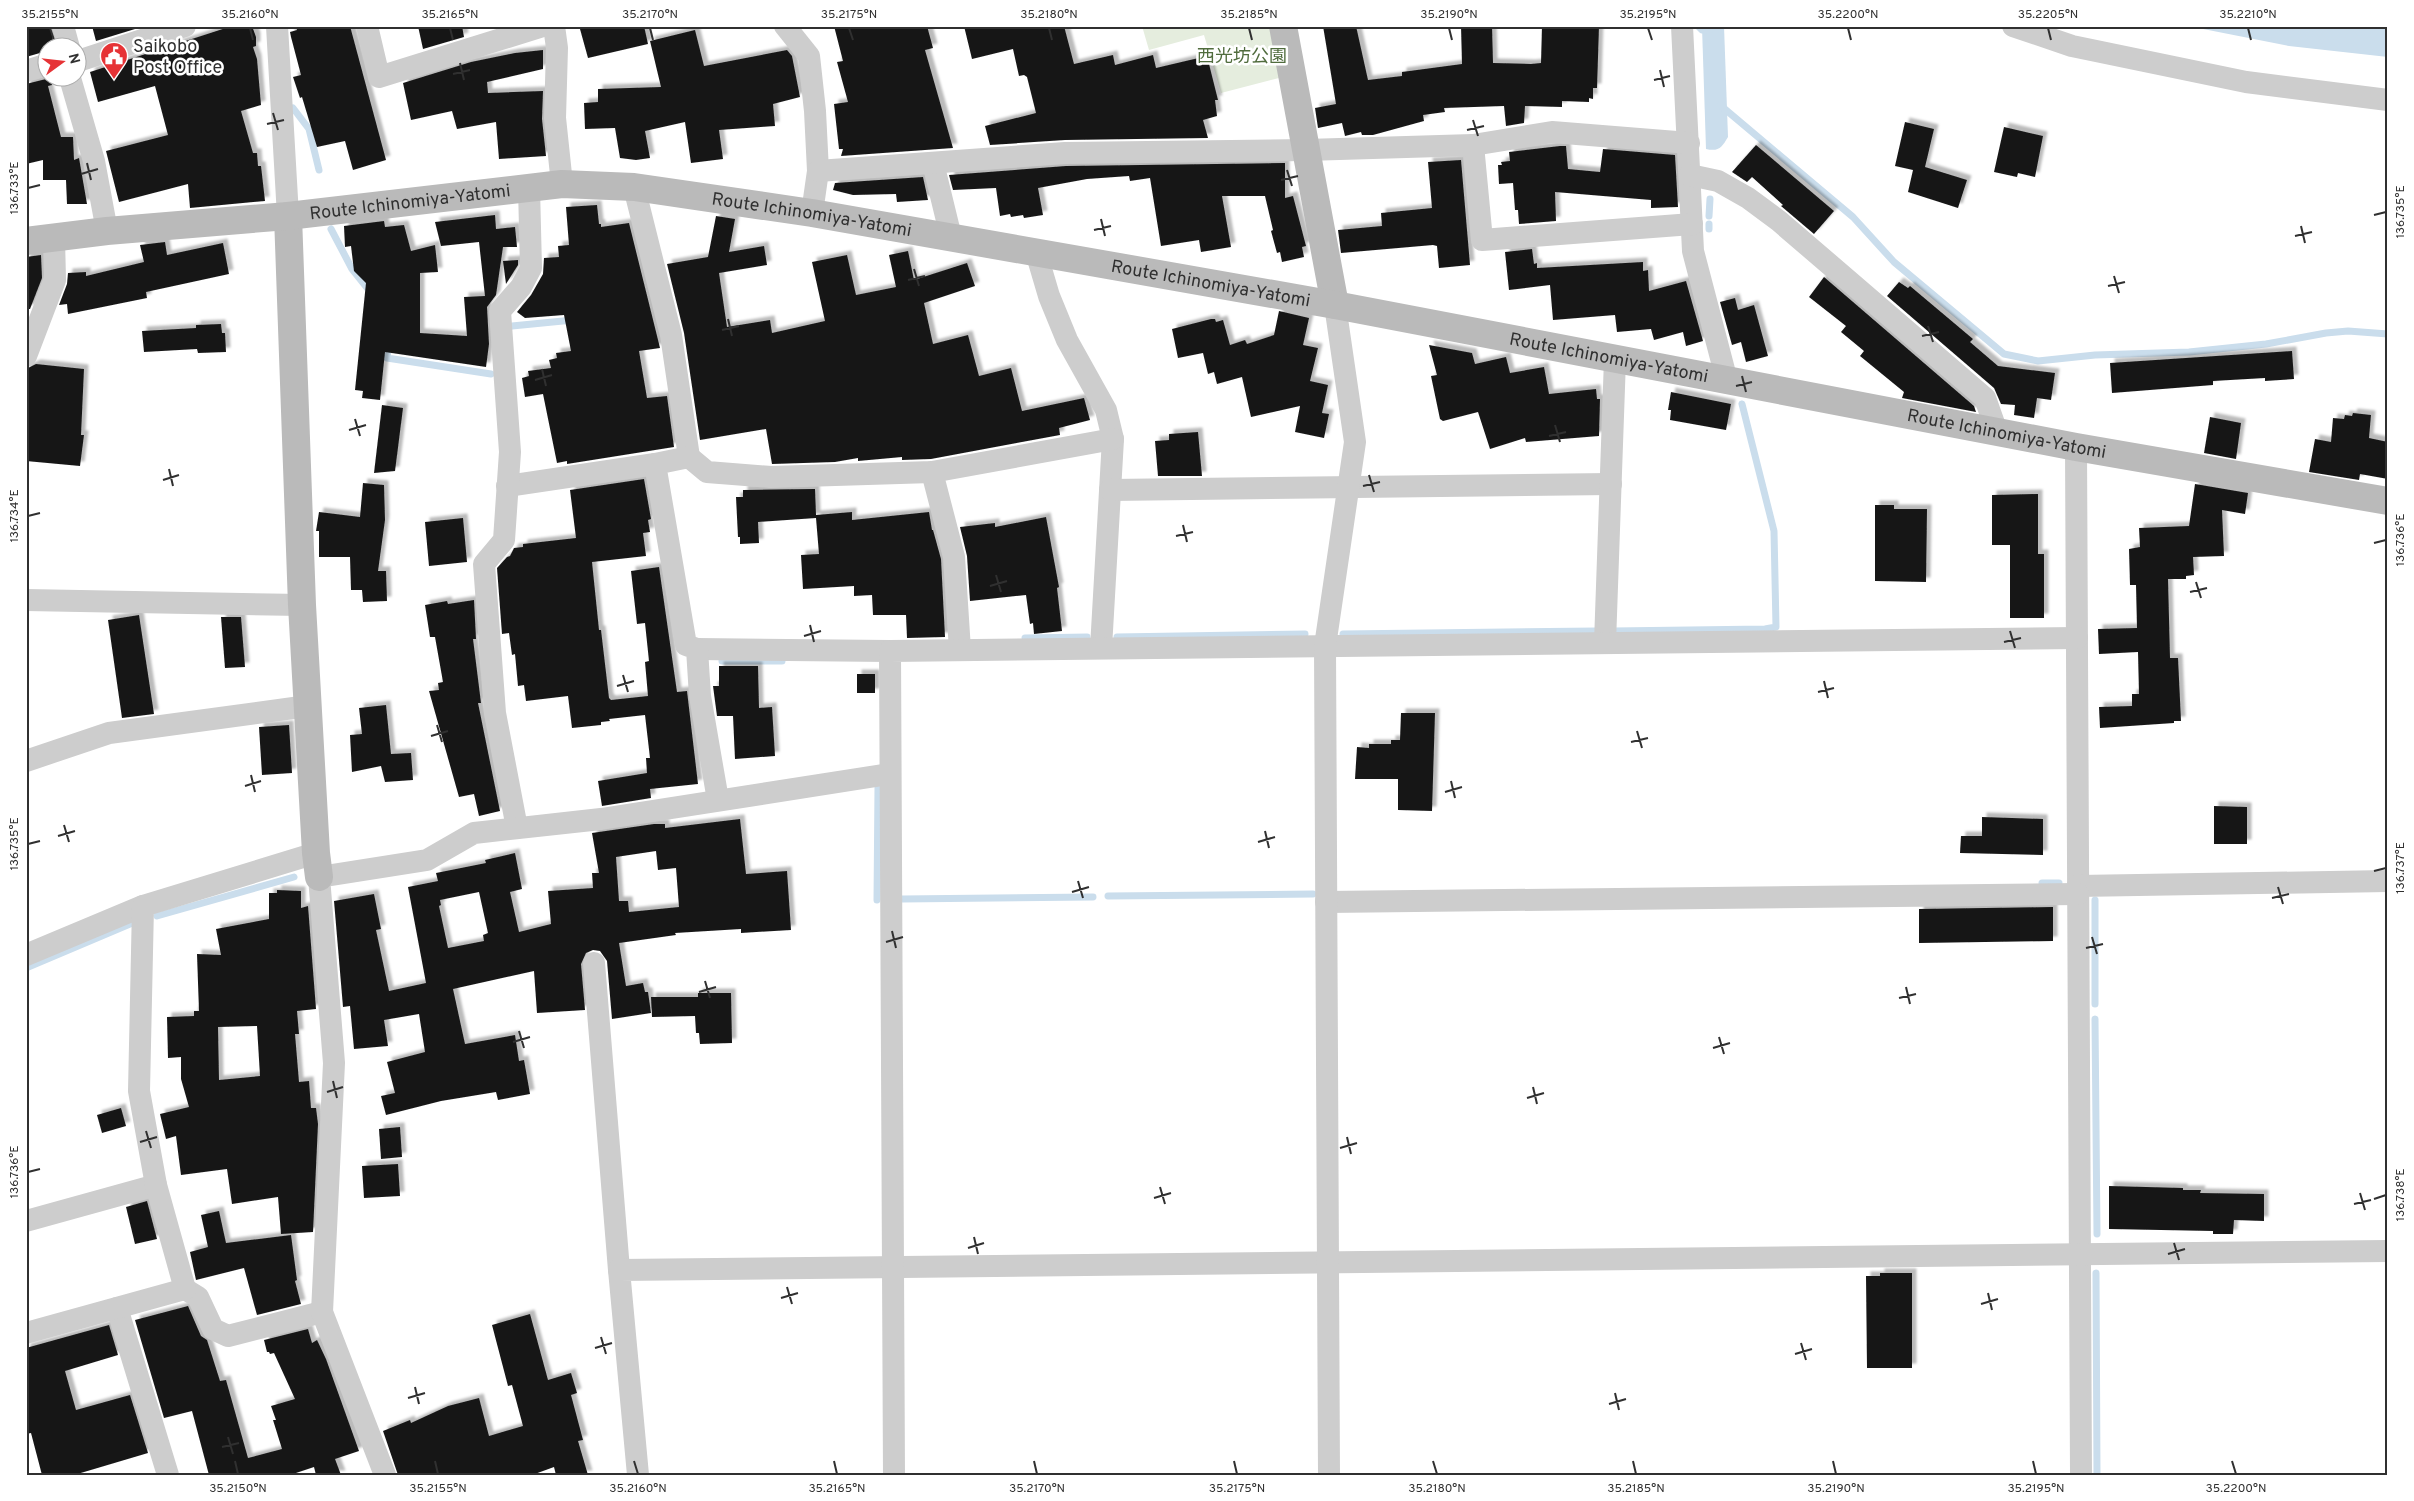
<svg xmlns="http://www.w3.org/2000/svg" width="2414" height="1501" font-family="Overpass,'Noto Sans JP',sans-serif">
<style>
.green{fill:#e5edde}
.water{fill:#caddec}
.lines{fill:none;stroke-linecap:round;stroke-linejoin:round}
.stream{stroke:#caddec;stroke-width:7}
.building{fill:#171717;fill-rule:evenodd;filter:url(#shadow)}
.street{stroke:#cdcdcd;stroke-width:22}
.secondary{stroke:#bababa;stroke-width:28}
.ticks{fill:none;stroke:#303030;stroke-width:2}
.labels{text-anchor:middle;stroke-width:5;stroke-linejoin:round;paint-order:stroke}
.poi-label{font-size:18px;fill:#303030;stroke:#fff;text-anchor:start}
.park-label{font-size:18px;fill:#506c3d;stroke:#fff}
.street-label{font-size:18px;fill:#303030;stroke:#fff}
.neatline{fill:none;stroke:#303030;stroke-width:2}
.ticks-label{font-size:12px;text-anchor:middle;fill:#303030}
</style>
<defs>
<filter id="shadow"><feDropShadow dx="4.5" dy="-4.5" stdDeviation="1" flood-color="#0004"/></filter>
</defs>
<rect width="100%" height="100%" fill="#fff"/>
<path class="green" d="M1142,26H1270L1279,78L1221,93L1204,35L1149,50Z"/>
<g class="water">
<path d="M1724,26L1728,137C1722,147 1719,152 1706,149L1702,27Z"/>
<path d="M2188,26H2388V57L2289,46Z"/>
</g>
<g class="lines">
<g class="stream">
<path d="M1698,26L1702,30L1711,29"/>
<path d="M1720,105L1853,217L1894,262L2004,354L2038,361L2095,355L2189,352L2266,344L2326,333L2348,331L2388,334"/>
<path d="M293,108L309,129L319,170"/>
<path d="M1709,216L1710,199"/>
<path d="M331,229L352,269L372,294"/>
<path d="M1709,229V224"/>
<path d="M512,326L573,320"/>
<path d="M389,344L387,358L491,374"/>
<path d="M1613,631L1765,629L1776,627L1774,531L1742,404"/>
<path d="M1343,634L1596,631"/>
<path d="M1117,637L1305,634"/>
<path d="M1025,638L1087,637"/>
<path d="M722,661H782"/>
<path d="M2042,883H2059"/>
<path d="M1108,896L1313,894"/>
<path d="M902,899L1093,897"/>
<path d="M877,900L878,787"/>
<path d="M2095,900V1004"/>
<path d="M157,916L294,877"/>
<path d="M26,968L130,924"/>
<path d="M2095,1019L2097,1234"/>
<path d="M2096,1273L2097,1475"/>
</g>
</g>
<g class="building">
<path d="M26,26H50L54,45L46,47L47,51L26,57Z"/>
<path d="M92,26H134L135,29L96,41Z"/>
<path d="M232,26H252L256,37V46L253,47L257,59L261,105L241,111L253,153H257L258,166H261L265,201L190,208L188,184L119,202L106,151L168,135L155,86L98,102L90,72Z"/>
<path d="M296,26H350L386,160L353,170L345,141L317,147L302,97L300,98L293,77L301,75L291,37L290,32L297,30Z"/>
<path d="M418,26H462L464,37L423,49Z"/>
<path d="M594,26H644L648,44L588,58L580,29Z"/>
<path d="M834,26H927L933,48L925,50L953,148L841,156L843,149H839L834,104L848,102L837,62L843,61Z"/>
<path d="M964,26H1064L1074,64L1113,55L1115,65L1153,55L1156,68L1207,56L1218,100H1215L1217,116L1203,120L1208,138L1065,140L990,145L985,126L1036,113L1027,77L1024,75L1019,76L1013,49L972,59Z"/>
<path d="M1323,26H1356L1368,80L1402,76V72L1462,64L1461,26H1492L1493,63L1531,64L1541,63L1542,26H1599L1597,88H1593V99L1589,98V102L1562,101V107L1525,106L1524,123L1506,126L1504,106L1444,108L1445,112L1423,115L1424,121L1373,135H1362L1361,132L1345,136L1342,123L1318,128L1315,108L1336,104Z"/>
<path d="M695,30L704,66L787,50L792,56L800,97L773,104L775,126L719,130L723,159L691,163L685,122L645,131L650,158L636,160L620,158L615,128L585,129L584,103L598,102V89L661,87L650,41Z"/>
<path d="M543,50V69L487,82L488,93L543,91L542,119L546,156L499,159L496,122L457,129L452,111L411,120L403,83L471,62L515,53Z"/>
<path d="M50,78L52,85L48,86L61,137H73L74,160L79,158L87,204H67L66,180H43V160L26,164V84Z"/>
<path d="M1905,122L1934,129L1925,167L1967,180L1958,208L1908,192L1913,170L1895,166Z"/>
<path d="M2004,127L2043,136L2035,177L2018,173L2017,177L1994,172Z"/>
<path d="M1756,145L1834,211L1814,234L1781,206L1783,205L1752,177L1747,182L1732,172Z"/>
<path d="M1560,146H1566L1568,169L1600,172L1603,149L1675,155L1678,207L1651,208V200L1555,192L1556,221L1519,224L1518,210H1515L1513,183L1499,184L1498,165H1502L1501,162L1510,161L1509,152Z"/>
<path d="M1461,160L1470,265L1439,268L1437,246L1433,245L1341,253L1338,230L1382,226L1381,213L1432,208L1428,162Z"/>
<path d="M1285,163V198L1293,196L1306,246L1302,247L1304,257L1282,262L1280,252L1277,253L1271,231L1273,230L1265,196H1222L1231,247L1201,252L1199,240L1161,246L1150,178L1130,181L1129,176L1087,179L1038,188L1043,215L1024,218L1023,215L1011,217L1010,214L1000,216L996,188L953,190L949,175L1066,166Z"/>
<path d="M923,177L928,200L897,202L896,194L853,195L833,190L835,183Z"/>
<path d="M597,205L599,224H601V227L629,223L660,348L639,351L647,398L667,396L674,447L567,464V461L557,463L543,394L525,397L522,378L529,376L528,371L551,368L549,360L557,358L556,353L571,351L564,315L525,318L517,312L531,295L543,274L544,258L559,257L558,246L569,245L566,207Z"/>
<path d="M495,215L496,229L515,227L517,247H503L496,295L487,307L489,344L486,367L385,352L380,400L362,398L363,391L355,390L366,283L354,271L351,246L345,247L344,226L384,221L385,227L404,225L411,251L435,245L438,272L420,273V333L467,336L464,297L485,296L479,242L441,246L435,222Z"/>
<path d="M716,216L735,219L729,252L764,246L767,265L719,273L727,327L770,320L772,333L825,321L812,262L847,255L856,295L896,287L889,255L908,251L914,280L967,263L975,286L924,303L933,344L968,335L979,376L1011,368L1022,411L1084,398L1090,420L1059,428L1060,435L931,459L902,460V457L858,461V458L835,462L772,464L766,429L700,440L684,333L667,264L708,257Z"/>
<path d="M165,242L167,255L223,243L229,274L146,292L147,298L68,314L67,304L59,305L67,284L68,273L86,272V276L144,262L140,245Z"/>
<path d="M1532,249L1534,264L1537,263V268L1643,262V271L1648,270L1649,291L1686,281L1703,341L1686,346L1683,332L1654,340L1651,329L1617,332L1615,315L1553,320L1550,285L1509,290L1505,252Z"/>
<path d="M41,255L42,278L30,309H26V257Z"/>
<path d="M518,260V265L506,284L503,261Z"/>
<path d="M1824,277L1974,406L1976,412L1902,398L1904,392L1860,356L1864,351L1841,332L1846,326L1809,297Z"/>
<path d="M1899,282L1908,288L1910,286L1973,339L1970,342L1998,366L2055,373L2051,400L2037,398L2034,418L2014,415L2015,405L2001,404L1994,388L1887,296Z"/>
<path d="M1735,298L1738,310L1754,305L1768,356L1746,362L1741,342L1732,345L1720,302Z"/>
<path d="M1279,311L1309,318L1303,345L1318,348L1310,381L1328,385L1322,413L1329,414L1324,438L1295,432L1300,406L1251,417L1242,377L1217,384L1214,372L1208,374L1203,353L1178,358L1172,329L1211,319H1215L1216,322L1223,320L1230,345L1245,340L1247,344L1274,335Z"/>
<path d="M221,324L222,333H225L226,352L198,353L197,349L144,352L142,331L196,328V325Z"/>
<path d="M1429,345L1472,353L1475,364L1506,357L1510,373L1544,367L1549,394L1596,389L1597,399H1600L1599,436L1526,442L1525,438L1490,449L1478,412L1443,421L1440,419L1431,376L1437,375Z"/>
<path d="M2292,351L2294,379L2265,381V378L2213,381V385L2112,393L2110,363Z"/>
<path d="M36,364L84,369L81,435H84L80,466L26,461V369Z"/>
<path d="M1671,392L1731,404L1726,430L1670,420L1671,410H1668Z"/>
<path d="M382,405L403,408L395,471L374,473Z"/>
<path d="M2353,413L2371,415L2369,438L2388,442V479L2360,474L2359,480L2309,472L2315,439L2331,442L2333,418L2344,419L2345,415L2352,416Z"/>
<path d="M2210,417L2241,423L2236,459L2204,453Z"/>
<path d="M1198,432L1202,476H1158L1155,441L1169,440V434Z"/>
<path d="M644,479L651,519L648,520L650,532L643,533L646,556L592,562L599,630H601L609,698L611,700L648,696L645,662L649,661L645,623L637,624L631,571L659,567L677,692L687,691L698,784L650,789L651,798L602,806L598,781L647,773L646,758H650L645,715L609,719L610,721L601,722V725L572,728L568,696L526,701L524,685L518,686L515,654L512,655L509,633L502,634L497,568L507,557L510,556L514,548L523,547V544L576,538L570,490Z"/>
<path d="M363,483L384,485L385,520L378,571H386L387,601L363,602L362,590H351L350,557H319V531H316L319,512L360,517Z"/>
<path d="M2195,484L2248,493L2245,514L2222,510L2224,556L2193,557L2194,575L2186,576V579H2168L2170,658H2178L2181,721H2174V723L2100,728L2099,707L2132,706V694H2139L2138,652L2099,654L2098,629L2137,628L2136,585H2130L2129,549L2140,547L2139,528L2189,526Z"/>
<path d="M815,489L816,515L852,512V520L929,512L932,530H933L941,559L945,637L907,638L906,615H873L872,595L854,596V586L803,589L801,555L819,554L816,518L758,522L759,543L740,544V537H738L736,497H743V490Z"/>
<path d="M2038,494V554H2044V618H2010V545H1992V495Z"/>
<path d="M1875,505H1894V509H1927L1926,582L1875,581Z"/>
<path d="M1046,517L1059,587L1057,588L1062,631L1034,634L1033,623L1030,624L1026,595L970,601L967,556L960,527L995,523V527Z"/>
<path d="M463,518L467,562L429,566L425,522Z"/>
<path d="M474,600L476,639H473L481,703H478L500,811L479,816L474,794L459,797L429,691L439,690L438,683L443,682L435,637H430L425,605L447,601L448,604Z"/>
<path d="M139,615L154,714L122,718L108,620Z"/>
<path d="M221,617H241L245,667L225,668Z"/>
<path d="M719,666H758L759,708L772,707L775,756L735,759L733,716H717L713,686H719Z"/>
<rect x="857" y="674" width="18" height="19"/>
<path d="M386,705L391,754L411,753L413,780L385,782L381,766L352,772L350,735L362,734L359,708Z"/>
<path d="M1401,713H1435L1432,811L1398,810V779H1355L1357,747L1369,748V744H1391V740H1400Z"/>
<path d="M289,725L292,773L262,775L259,727Z"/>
<path d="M2214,806L2247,807V844H2214Z"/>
<path d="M1982,817L2043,819V855L1960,853L1961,836H1982Z"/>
<path d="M740,819L746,874L787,871L791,930L741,933V929L675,933L676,935L619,943L626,986L643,983L645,992H648L651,1013L612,1019L607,961L600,951L593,950L586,953L581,964L585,1010L537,1013L534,971L453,989L465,1044L515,1035L519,1061L524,1060L530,1094L498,1100L496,1092L441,1101L386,1115L381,1096L395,1093L387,1062L425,1052L419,1014L384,1020L388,1046L354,1049L350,1006L343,1007L334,901L374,894L381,929L376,930L389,991L426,983L408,887L438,881L436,873L486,863L485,860L515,853L522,889L510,892L519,932L551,924L548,891L593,888L592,873H599L592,833L654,824H665V828ZM656,851L658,870L676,868L679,907L629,912L628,901H619L616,857ZM479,892L488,933L483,935L484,941L448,948L439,906L441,905L440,900Z"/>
<path d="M277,890L301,891V908L308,906L316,1009L297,1011L299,1034H295L299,1082L309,1081L311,1108H316L318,1124L313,1232L281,1234L278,1197L232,1204L227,1169L181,1175L176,1136L166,1139L160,1114L189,1107L181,1079V1057L168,1058L167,1017L194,1016V1011H199L197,954L221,955L216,929L269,919V893H277ZM257,1026L260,1076L219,1080L218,1027Z"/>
<path d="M2053,907V941L1919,943V909Z"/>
<path d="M698,993H731L732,1043L700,1044L699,1033H696L695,1016L652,1017L651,997H698Z"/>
<path d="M121,1108L126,1126L102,1133L97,1115Z"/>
<path d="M400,1127L402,1157L381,1159L379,1129Z"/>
<path d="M398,1164L400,1196L364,1198L362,1166Z"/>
<path d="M2109,1186L2183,1188V1190H2201L2200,1193L2264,1194V1221L2234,1220L2233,1234H2213V1231L2109,1229Z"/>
<path d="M147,1201L157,1239L135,1244L126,1207Z"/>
<path d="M219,1211L226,1243L291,1235L297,1280L295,1281L301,1304L257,1315L244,1268L196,1280L190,1252L208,1247L201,1215Z"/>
<path d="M1880,1273H1912V1368H1867L1866,1276H1880Z"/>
<path d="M188,1306L201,1336L207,1340L220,1381L226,1380L248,1458L282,1449L273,1420H276L271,1406L295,1399L274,1353L270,1354L269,1352H267L264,1340L308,1329L312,1343L317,1340L326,1359L359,1451L335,1459L341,1475H316L314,1467L290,1475H209L192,1411L164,1418L135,1320Z"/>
<path d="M530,1314L548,1380L571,1373L577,1393L571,1395L583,1440L578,1441L588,1475H556L554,1467L532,1475H398L383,1431L410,1420L411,1423L448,1406L479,1398L489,1436L523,1426L512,1385L508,1386L492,1325Z"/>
<path d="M109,1325L118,1355L65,1371L76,1410L130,1395L148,1453L74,1475H42L31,1433L26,1434V1348Z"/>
</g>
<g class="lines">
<g class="street">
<path d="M63,26L69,48"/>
<path d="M277,26L288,216"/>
<path d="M367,26L379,77L543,26"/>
<path d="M554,26L557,48L555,118L562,184"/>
<path d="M785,26L809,56L815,111L818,171L812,213"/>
<path d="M1682,26L1693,251L1727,381"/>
<path d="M2013,26L2072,46L2246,82L2388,100"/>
<path d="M78,61L185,26"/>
<path d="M26,71L48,64"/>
<path d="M70,78L94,161L107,231"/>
<path d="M1473,145L1482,240L1692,224"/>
<path d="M933,163L951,237"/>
<path d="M818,171L1065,153L1306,150L1473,145L1552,132L1689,143"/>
<path d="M1690,175L1718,181L1748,198L1779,221L1985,398L1997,432"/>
<path d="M634,187L671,335L689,457"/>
<path d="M1036,252L1049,296L1067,340L1106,410L1113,439L1101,648"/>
<path d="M26,356L55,280L54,238"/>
<path d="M2076,447L2081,1475"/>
<path d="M932,472L954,557L960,650"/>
<path d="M507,486L655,464"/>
<path d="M1110,490L1611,484"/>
<path d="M26,600L302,605"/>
<path d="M1605,643L1615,359"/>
<path d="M697,649L890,651"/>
<path d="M26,761L109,733L308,706"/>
<path d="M718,800L700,696L697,649L686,645L655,464L689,457L707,472L771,477L932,472L1113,439"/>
<path d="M517,828L495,713L484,564L504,540L510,452L500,311L521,287L531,268L529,188"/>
<path d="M2078,886L2388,881"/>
<path d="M1326,902L2078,894"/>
<path d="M26,955L143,906"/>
<path d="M594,963L619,1270"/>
<path d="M26,1221L156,1185"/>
<path d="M185,1289L198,1297L213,1329L228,1336L322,1312"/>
<path d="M117,1308L168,1475"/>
<path d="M26,1333L185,1289L156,1185L139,1091L143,906L316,853"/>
<path d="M385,1475L322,1312L334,1063L319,877L427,860L474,833L601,819L889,774"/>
<path d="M638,1475L619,1270L2388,1251"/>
<path d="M894,1475L890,651L2077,638"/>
<path d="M1329,1475L1325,646L1355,442L1335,305"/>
</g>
<g class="secondary">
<path d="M1283,26L1335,305"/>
<path d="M288,216L302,605L316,853L319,877"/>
<path id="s1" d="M26,241L107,231L288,216L562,184L634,187L812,213L1335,305L2076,447L2388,501"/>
</g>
</g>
<path class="ticks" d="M50,28L54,40M250,28L253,40M450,28L453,40M650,28L653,40M849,28L853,40M1049,28L1052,40M1249,28L1252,40M1449,28L1452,40M1648,28L1652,40M1848,28L1851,40M2048,28L2051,40M2248,28L2251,40M460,63L464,80M1660,70L1664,87M453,74L470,70M1654,80L1670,76M273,113L278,130M1473,120L1478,136M267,124L284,120M1467,130L1484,126M87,163L91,180M1287,170L1292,186M81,174L98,169M1281,180L1298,176M28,188L40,185M2374,215L2386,212M1101,219L1105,236M2301,226L2305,243M1094,230L1111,226M2295,236L2312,232M914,269L919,286M2114,276L2119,293M908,280L925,276M2108,286L2125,282M728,319L732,336M1928,326L1933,342M722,330L739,326M1922,336L1939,332M542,369L546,386M1742,376L1746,392M535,380L552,375M1736,386L1752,382M355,419L360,436M1555,425L1560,442M349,430L366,425M1549,436L1566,432M169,469L173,486M1369,475L1374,492M163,480L179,475M1363,486L1380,482M28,516L40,513M1183,525L1187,542M1176,536L1193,532M2374,543L2386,540M996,575L1001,592M2196,582L2201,598M990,586L1007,581M2190,592L2207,588M810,625L814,642M2010,631L2015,648M804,636L821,631M2004,642L2021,638M623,675L628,692M1824,681L1828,698M617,686L634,681M1818,692L1834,688M437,725L442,742M1637,731L1642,748M431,736L448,731M1631,742L1648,738M251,775L255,792M1451,781L1455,798M245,786L261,781M1445,792L1462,787M64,825L69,842M1265,831L1269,848M58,836L75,831M1258,842L1275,837M28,844L40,841M2374,871L2386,868M1078,881L1083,898M2278,887L2283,904M1072,892L1089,887M2272,898L2289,894M892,931L896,948M2092,937L2097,954M886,942L903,937M2086,948L2103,944M705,981L710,998M1906,987L1910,1004M699,992L716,987M1899,998L1916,994M519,1031L524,1048M1719,1037L1724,1054M513,1042L530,1037M1713,1048L1730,1043M333,1081L337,1098M1533,1087L1537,1104M327,1092L343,1087M1527,1098L1544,1093M146,1131L151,1148M1347,1137L1351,1154M140,1142L157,1137M1340,1148L1357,1143M28,1172L40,1169M1160,1187L1165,1204M2360,1193L2365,1210M1154,1198L1171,1193M2374,1199L2386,1195M2354,1204L2371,1200M974,1237L978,1254M2174,1243L2179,1260M968,1248L984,1243M2168,1254L2185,1249M787,1287L792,1304M1988,1293L1992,1310M781,1298L798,1293M1981,1304L1998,1299M601,1337L606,1354M1801,1343L1806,1360M595,1348L612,1343M1795,1354L1812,1349M415,1387L419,1404M1615,1393L1619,1410M408,1398L425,1393M1609,1404L1626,1399M228,1437L233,1454M222,1447L239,1443M235,1461L238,1474M435,1461L438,1474M634,1461L638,1474M834,1461L837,1474M1034,1461L1037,1474M1234,1461L1237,1474M1433,1461L1437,1474M1633,1461L1636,1474M1833,1461L1836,1474M2033,1461L2036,1474M2232,1461L2236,1474"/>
<defs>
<symbol id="civic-pin" viewBox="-11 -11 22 30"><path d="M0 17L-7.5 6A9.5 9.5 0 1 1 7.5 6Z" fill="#e63336" stroke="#fff"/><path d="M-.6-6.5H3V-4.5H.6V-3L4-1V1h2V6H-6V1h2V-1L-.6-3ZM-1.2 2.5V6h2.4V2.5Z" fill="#fff"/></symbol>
</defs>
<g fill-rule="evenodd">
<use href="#civic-pin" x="98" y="40" width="32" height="43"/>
</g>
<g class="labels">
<g class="poi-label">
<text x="133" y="52">Saikobo<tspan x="133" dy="21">Post Office</tspan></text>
</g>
<g class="park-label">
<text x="1242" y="62">西光坊公園</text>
</g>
<g class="street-label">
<text dy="6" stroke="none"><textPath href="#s1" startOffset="386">Route Ichinomiya-Yatomi</textPath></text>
<text dy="6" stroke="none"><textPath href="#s1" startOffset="791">Route Ichinomiya-Yatomi</textPath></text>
<text dy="6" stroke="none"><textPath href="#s1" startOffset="1196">Route Ichinomiya-Yatomi</textPath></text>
<text dy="6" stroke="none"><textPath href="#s1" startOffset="1601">Route Ichinomiya-Yatomi</textPath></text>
<text dy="6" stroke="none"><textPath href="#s1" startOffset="2006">Route Ichinomiya-Yatomi</textPath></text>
</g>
</g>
<rect width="2414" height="1501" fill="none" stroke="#ffffff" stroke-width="55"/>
<g transform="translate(62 62) rotate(75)"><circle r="24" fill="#ffffff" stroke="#acacac"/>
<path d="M0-4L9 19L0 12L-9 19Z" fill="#e63336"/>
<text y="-8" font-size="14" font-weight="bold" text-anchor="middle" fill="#303030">N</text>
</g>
<rect x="28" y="28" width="2358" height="1446" class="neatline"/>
<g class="ticks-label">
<text x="50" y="18">35.2155°N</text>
<text x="250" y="18">35.2160°N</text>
<text x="450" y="18">35.2165°N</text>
<text x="650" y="18">35.2170°N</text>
<text x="849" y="18">35.2175°N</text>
<text x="1049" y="18">35.2180°N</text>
<text x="1249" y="18">35.2185°N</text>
<text x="1449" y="18">35.2190°N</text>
<text x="1648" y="18">35.2195°N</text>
<text x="1848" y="18">35.2200°N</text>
<text x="2048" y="18">35.2205°N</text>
<text x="2248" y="18">35.2210°N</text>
<text transform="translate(14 188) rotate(-90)" y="4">136.733°E</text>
<text transform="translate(2400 212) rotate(-90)" y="4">136.735°E</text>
<text transform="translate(14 516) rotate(-90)" y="4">136.734°E</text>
<text transform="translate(2400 540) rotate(-90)" y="4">136.736°E</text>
<text transform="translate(14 844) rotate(-90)" y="4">136.735°E</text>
<text transform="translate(2400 868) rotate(-90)" y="4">136.737°E</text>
<text transform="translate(14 1172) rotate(-90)" y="4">136.736°E</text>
<text transform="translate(2400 1195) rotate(-90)" y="4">136.738°E</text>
<text x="238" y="1492">35.2150°N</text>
<text x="438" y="1492">35.2155°N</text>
<text x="638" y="1492">35.2160°N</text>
<text x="837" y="1492">35.2165°N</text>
<text x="1037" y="1492">35.2170°N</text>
<text x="1237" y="1492">35.2175°N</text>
<text x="1437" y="1492">35.2180°N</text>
<text x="1636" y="1492">35.2185°N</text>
<text x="1836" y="1492">35.2190°N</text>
<text x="2036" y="1492">35.2195°N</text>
<text x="2236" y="1492">35.2200°N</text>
</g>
</svg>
